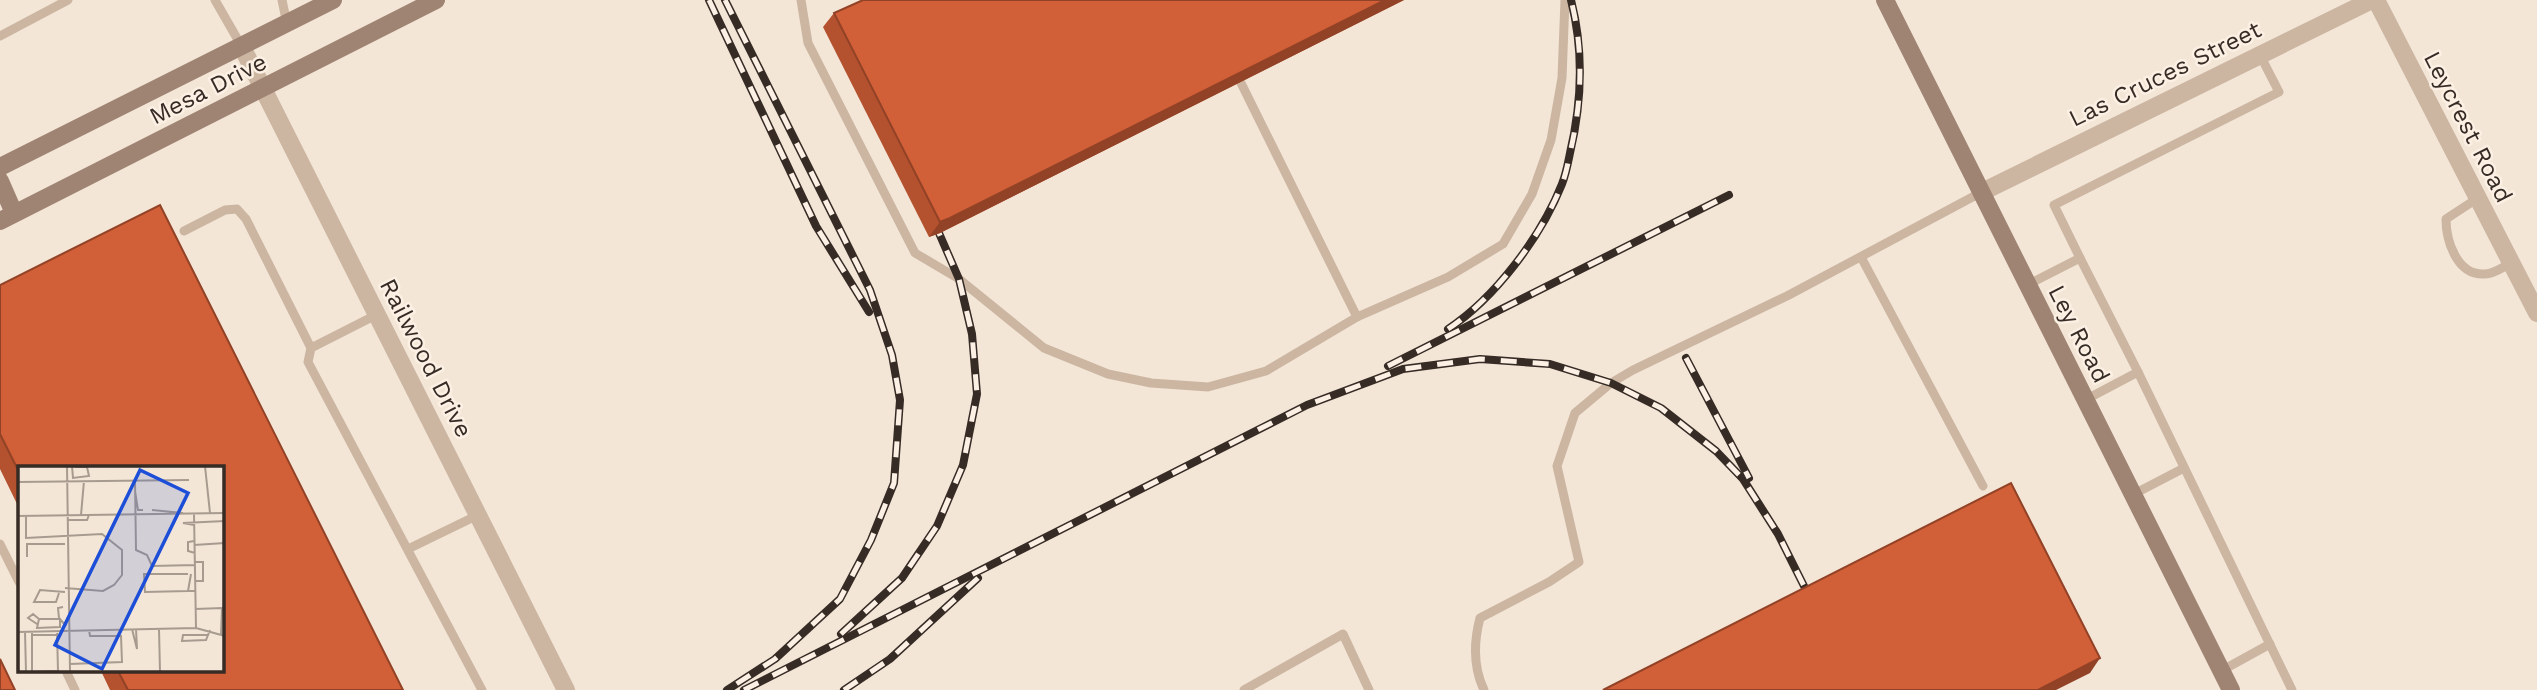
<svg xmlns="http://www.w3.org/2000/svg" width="2537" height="690" font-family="'Work Sans',sans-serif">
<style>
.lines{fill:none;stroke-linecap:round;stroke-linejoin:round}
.lane{stroke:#ccb6a2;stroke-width:9}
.street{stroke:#ccb6a2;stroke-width:18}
.secondary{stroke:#a08473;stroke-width:18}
.rail-casing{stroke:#362b25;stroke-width:8}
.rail{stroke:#fbf0e3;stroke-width:5;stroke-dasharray:16;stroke-linecap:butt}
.wall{fill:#b4522f}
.shaded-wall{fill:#924226}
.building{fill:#d15f37;stroke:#924226;stroke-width:2}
.labels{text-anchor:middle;stroke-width:5;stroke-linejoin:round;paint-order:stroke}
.street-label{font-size:24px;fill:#362b25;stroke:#fbf0e3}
.inset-road{fill:none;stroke:#a79b90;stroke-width:2}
.view{fill:#1d4ed8;fill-opacity:0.15;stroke:#1d4ed8;stroke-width:3.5}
.inset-edge{fill:none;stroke:#362b25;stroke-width:3.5}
</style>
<rect width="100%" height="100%" fill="#f3e6d7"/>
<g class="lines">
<g class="lane">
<path d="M215,0L242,47"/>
<path d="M282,0L287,24"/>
<path d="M801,0L808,43L915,253L959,279L1044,348L1108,374L1151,383L1208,387L1266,371L1357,317L1448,277L1503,244L1532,194L1551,140L1562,78L1565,0"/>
<path d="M0,36L68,0"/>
<path d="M1241,83L1357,317"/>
<path d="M2478,198L2446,219C2446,241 2457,276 2485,274C2494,274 2503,267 2511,263"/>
<path d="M184,231L225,210L237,209L246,219L311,348"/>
<path d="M1861,257L1983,486"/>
<path d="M2080,258L2054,205L2279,92L2260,55"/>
<path d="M2027,285L2080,258L2138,372L2085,400"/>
<path d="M376,315L311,348L308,362L482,690"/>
<path d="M2138,372L2292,690"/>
<path d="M2132,495L2184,468"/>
<path d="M0,544L19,582"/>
<path d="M408,549L478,515"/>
<path d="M66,671L75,690"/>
<path d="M2221,671L2270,644"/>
<path d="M1244,690L1343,634L1369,690"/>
<path d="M1484,690C1473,667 1474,641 1480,618L1549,582L1579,562L1557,466L1575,413L1611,383L1633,370L1787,296L1980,193"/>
</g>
<g class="street">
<path d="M2376,0L2537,313"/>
<path d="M242,47L566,690"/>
<path d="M1980,193L2372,0"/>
</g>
<g class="secondary">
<path d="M1885,0L2231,690"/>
<path d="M0,167L333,0"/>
<path d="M0,181L14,213"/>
<path d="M0,221L436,0"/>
</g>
<defs>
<g id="rail">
<path d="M709,0L816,226L869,312"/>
<path d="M725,0L870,290L892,355L900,400L894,483L871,540L840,599L775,659L727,690"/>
<path d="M1448,329C1495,298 1541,237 1562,184C1566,174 1568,163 1570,153C1582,102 1584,51 1571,0"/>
<path d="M1686,358L1749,478"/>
<path d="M1388,366L1729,195"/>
<path d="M841,634L902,578L937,526L963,465L977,394L972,334L959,279L932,217"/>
<path d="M744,690L1307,405L1403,369L1480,359L1550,364L1611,383L1661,408L1716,451L1743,479L1778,534L1813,604"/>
<path d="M844,690L890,659L978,578"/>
</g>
</defs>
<use href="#rail" class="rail-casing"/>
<use href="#rail" class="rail"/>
</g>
<g class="wall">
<path d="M1404,0L940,233L929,237L823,27L834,13Z"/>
<path d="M0,285L403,690H110L101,671H222L19,468V508L0,469Z"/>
</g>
<g class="shaded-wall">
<path d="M1385,0H1404L940,233L929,237L940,222Z"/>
<path d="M2100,658L2090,673L2056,690H2038Z"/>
</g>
<g class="building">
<path d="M863,0H1385L950,218L940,222L834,13Z"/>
<path d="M160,205L403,690H128L118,671H222V468H19V472L0,434V285Z"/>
<path d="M2011,483L2100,658L2038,690H1603Z"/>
<path d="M0,659L15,690H0Z"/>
</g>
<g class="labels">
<g class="street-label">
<text transform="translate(2165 74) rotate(-26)" y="8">Las Cruces Street</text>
<text transform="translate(208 89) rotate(-27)" y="8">Mesa Drive</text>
<text transform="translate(2468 127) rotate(63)" y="8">Leycrest Road</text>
<text transform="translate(2079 334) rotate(63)" y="8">Ley Road</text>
<text transform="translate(426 358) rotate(63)" y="8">Railwood Drive</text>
</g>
</g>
<g transform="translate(18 466)">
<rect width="206" height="206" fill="#f3e6d7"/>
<path class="inset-road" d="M49,0L52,206M54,0L55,12L71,10L69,1H57M187,0L192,47M117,15L118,84L129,89L134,100L177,99M0,16L171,14M117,25L120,44H125M134,44L165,47M176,48L178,162M63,49L66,15M0,50L207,47M8,50V72L84,68L104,84V109L96,119L85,125L47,122M49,54H69L71,49M176,59L165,57L207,55M176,75L170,76V85L177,87M176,79L207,77M9,91V78H47M177,96H185V115H177M173,108L170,125H177M170,125L127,126L126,108H170M41,127L38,136H16L22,124L47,126M45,141L40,142L41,152L48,160M177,143L204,142L203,169M21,153H42V161L19,162ZM19,158L10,152L15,148L21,153M114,163L119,183L118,163M141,163L142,206M0,166L178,162L207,170M7,166L8,206M14,166V206M14,169H39M190,169L188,174L164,175L165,169H190L192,164M52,198L104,196L103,170H72L71,164M14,206L40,205L39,165"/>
<path class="view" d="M122,4L170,27L84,203L37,179Z"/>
<rect width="206" height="206" class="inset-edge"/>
</g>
</svg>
